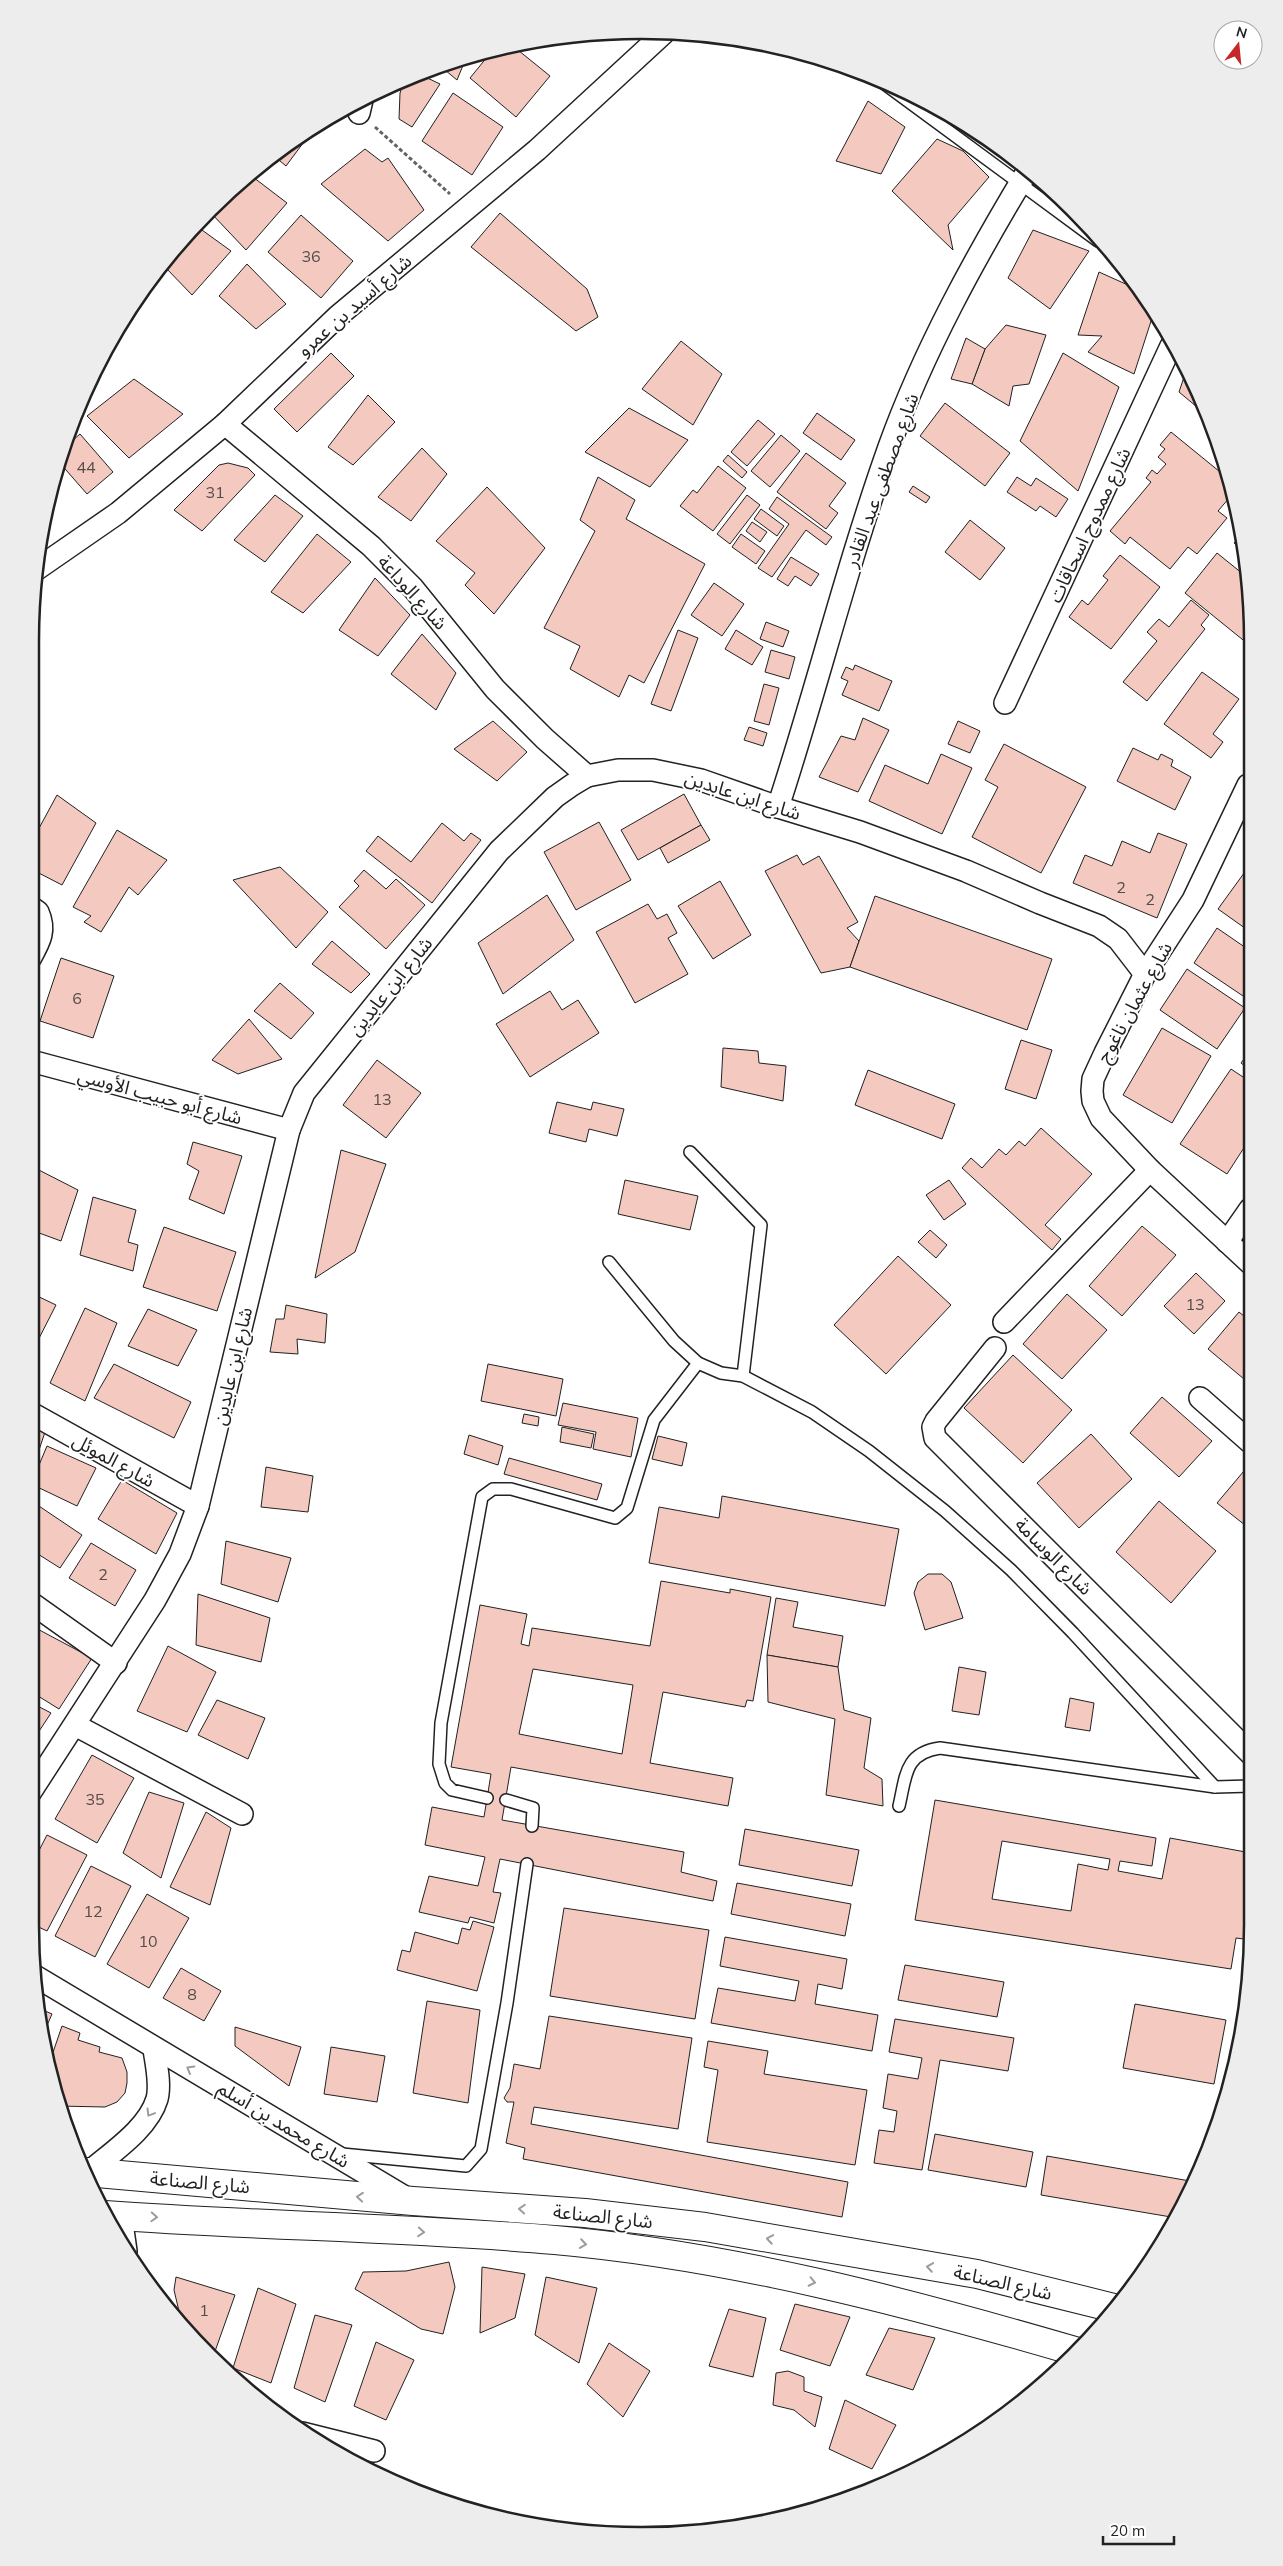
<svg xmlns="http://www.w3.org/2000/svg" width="1283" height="2566" font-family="Mulish,'Noto Sans Arabic',sans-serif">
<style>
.building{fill:#f3c9c0;stroke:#222;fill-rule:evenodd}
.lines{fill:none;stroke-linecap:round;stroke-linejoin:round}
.service-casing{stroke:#222;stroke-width:14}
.minor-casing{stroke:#222;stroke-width:24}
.secondary-casing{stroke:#222;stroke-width:30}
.path{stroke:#646464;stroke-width:3;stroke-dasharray:4 2.5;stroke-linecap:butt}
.service{stroke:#fff;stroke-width:11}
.minor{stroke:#fff;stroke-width:21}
.secondary{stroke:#fff;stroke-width:28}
.oneway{stroke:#9c9c9c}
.labels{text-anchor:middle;stroke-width:4;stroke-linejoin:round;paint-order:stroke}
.number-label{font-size:16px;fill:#564c4a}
.street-label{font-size:19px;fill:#222;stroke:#fff}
.rim{fill:none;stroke:#222;stroke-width:2.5}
</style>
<rect width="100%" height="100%" fill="#fff"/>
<g class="building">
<path d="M513,46L550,76L516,117L470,78L492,51Z"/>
<path d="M466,58L457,80L439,65L445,63Z"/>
<path d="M419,74L440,84L412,127L399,119L400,93L404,81Z"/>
<path d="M453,93L503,127L472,175L422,141Z"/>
<path d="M868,101L905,127L881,174L836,161Z"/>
<path d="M315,127L286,166L274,156Z"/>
<path d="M937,139L963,151L989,177L948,225L953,250L892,191Z"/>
<path d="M365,149L382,162L388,158L424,210L388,241L321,184Z"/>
<path d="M249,174L287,203L246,250L211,213L238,182Z"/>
<path d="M500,213L587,289L598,317L576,331L471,247Z"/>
<path d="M301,215L353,261L321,298L268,252Z"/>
<path d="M202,230L231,251L192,295L166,268Z"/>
<path d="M1033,230L1089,251L1050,309L1008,278Z"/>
<path d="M247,264L286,304L256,329L219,296Z"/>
<path d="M1099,272L1139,290L1153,315L1134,374L1088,352L1102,336L1078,335Z"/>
<path d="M1006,325L1046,335L1029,384L1013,386L1009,406L972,384L985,349Z"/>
<path d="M966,338L985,349L972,384L951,379Z"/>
<path d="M681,341L722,374L693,425L642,389Z"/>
<path d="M331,353L354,376L297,432L274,409Z"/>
<path d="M1063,353L1119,387L1078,491L1020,441Z"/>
<path d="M1186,371L1206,407L1209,417L1179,392Z"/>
<path d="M134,379L183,414L129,458L87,416Z"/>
<path d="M368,395L395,422L353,465L328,447Z"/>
<path d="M945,403L1010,453L985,486L920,436Z"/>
<path d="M629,408L688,440L650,487L585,452Z"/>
<path d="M817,413L855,440L841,460L803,433Z"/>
<path d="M758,420L775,434L747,466L731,452Z"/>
<path d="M1171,432L1225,476L1230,497L1218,511L1227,518L1197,554L1188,547L1170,569L1130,537L1125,544L1110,531L1151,482L1146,478L1152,470L1157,474L1166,464L1158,457L1165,449L1160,445Z"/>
<path d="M80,434L113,472L87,494L59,462L64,448Z"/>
<path d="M781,435L800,451L770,487L751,471Z"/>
<path d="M422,448L447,474L411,521L378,497Z"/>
<path d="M806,453L846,483L829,506L838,513L826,529L777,492Z"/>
<path d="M728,455L747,472L742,478L723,461Z"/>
<path d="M228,463L248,468L255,475L202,531L174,510L219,465Z"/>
<path d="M718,466L746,488L713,531L680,506L693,490L697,493Z"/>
<path d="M598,477L635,500L626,519L705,564L644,683L629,675L619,697L570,669L580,646L544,628L595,531L580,520Z"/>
<path d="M1017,477L1031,486L1036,478L1068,499L1056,517L1040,506L1036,511L1007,492Z"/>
<path d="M913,486L930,497L926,503L909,492Z"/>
<path d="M487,487L545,548L494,614L465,585L475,573L436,541Z"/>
<path d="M275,495L303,516L265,562L234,540Z"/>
<path d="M747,495L760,505L730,544L717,534Z"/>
<path d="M777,497L832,537L826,545L806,530L772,577L758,568L789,524L769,509Z"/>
<path d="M761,509L784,526L777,536L754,519Z"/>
<path d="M970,520L1005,548L980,580L945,552Z"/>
<path d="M752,522L767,532L760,542L746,531Z"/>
<path d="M317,534L351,562L303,613L271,592Z"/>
<path d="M741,534L765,551L756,564L732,547Z"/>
<path d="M1241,535L1245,552L1234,543Z"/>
<path d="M1217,553L1248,578V644L1185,593Z"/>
<path d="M1120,555L1160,587L1111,649L1069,617L1082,600L1088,605L1108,580L1103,576Z"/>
<path d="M791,557L819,574L811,586L795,576L788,586L777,579Z"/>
<path d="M375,578L410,615L378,656L339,630Z"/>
<path d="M714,583L744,604L722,636L691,615Z"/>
<path d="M1191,600L1209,615L1201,625L1205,629L1147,701L1123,682L1157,641L1147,632L1159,619L1169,627Z"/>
<path d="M766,622L789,631L783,647L760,639Z"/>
<path d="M678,630L698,638L671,711L651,704Z"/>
<path d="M736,630L763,647L752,665L725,649Z"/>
<path d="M422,634L456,673L436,710L391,674Z"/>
<path d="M771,650L795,657L789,679L765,672Z"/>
<path d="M855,665L892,681L879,711L842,695L848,681L841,678L846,667L853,670Z"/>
<path d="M1202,672L1239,699L1213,734L1223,742L1211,758L1164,724Z"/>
<path d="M764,684L779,688L769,725L754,721Z"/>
<path d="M863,718L889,730L858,792L819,777L841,736L855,740Z"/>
<path d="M493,721L527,752L497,781L454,749Z"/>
<path d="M958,721L980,731L970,753L948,744Z"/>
<path d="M749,727L767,733L763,746L744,740Z"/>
<path d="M1004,744L1086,787L1041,873L972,837L998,787L985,780Z"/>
<path d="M1133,748L1158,760L1161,754L1173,760L1171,766L1191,777L1175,810L1117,781Z"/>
<path d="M941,754L972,768L942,834L869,801L885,765L928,784Z"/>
<path d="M31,776L36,779L31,787Z"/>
<path d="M684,794L701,825L638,860L621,830Z"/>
<path d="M57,795L96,823L62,885L31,869V843Z"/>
<path d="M599,822L631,880L576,910L544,852Z"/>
<path d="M442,823L464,841L471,833L481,840L432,903L366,851L378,836L411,862Z"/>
<path d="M701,825L710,840L668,863L660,848Z"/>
<path d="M117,830L167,860L138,895L129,887L101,932L84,922L91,916L73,907Z"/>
<path d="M1158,833L1187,844L1157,918L1073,883L1085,855L1112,866L1122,841L1150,853Z"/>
<path d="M797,855L803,865L819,856L858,922L847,928L859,941L850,967L821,973L765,871Z"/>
<path d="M280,867L328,912L296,948L233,880Z"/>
<path d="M1247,869L1249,870V931L1218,909Z"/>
<path d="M364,870L386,889L396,879L425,905L386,949L339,907L359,886L354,881Z"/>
<path d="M720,881L751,935L713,959L678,906Z"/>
<path d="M547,895L574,940L503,994L478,943Z"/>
<path d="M875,896L1052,959L1027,1030L850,967Z"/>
<path d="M648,904L657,919L667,914L677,933L668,938L688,974L635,1003L596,932Z"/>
<path d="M1217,928L1249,950V1000L1194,963Z"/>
<path d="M332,941L370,974L351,993L312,964Z"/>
<path d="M61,958L114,976L93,1038L40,1021Z"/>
<path d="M1187,969L1245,1008L1217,1049L1160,1010Z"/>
<path d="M280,983L314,1013L291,1039L254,1011Z"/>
<path d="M550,991L562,1010L578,1000L599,1033L530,1077L496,1024Z"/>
<path d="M249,1019L282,1059L238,1074L212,1060Z"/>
<path d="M1162,1028L1211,1056L1172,1123L1123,1095Z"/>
<path d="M1021,1040L1052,1050L1036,1099L1005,1089Z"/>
<path d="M723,1048L758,1051L759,1063L786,1066L783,1101L721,1087Z"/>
<path d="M1249,1052V1069L1241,1063Z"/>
<path d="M377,1060L421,1093L386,1138L343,1105Z"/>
<path d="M1231,1069L1249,1081V1140L1227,1174L1180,1144Z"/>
<path d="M868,1070L955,1104L942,1139L855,1105Z"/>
<path d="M557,1102L591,1110L593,1102L624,1109L617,1136L589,1129L586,1142L549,1133Z"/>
<path d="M1041,1128L1092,1174L1045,1225L1061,1239L1052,1250L962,1168L971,1158L982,1168L999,1149L1006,1155L1019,1141L1025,1146Z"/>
<path d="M193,1142L242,1156L224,1214L189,1199L199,1171L187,1164Z"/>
<path d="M341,1150L386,1164L355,1252L315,1278Z"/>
<path d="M31,1166L78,1190L61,1241L31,1230Z"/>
<path d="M625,1180L698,1196L690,1230L618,1214Z"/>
<path d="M949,1180L966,1204L944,1220L926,1195Z"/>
<path d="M93,1197L136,1210L128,1242L138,1245L133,1271L80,1255Z"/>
<path d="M1142,1226L1176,1255L1122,1316L1089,1286Z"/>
<path d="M164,1227L236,1252L217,1311L143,1287Z"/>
<path d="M930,1230L947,1245L936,1258L918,1242Z"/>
<path d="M898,1256L951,1305L886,1374L834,1325Z"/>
<path d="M1196,1273L1225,1301L1194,1334L1164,1306Z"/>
<path d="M31,1293L56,1305L31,1354Z"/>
<path d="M1067,1294L1107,1330L1062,1379L1023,1344Z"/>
<path d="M286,1305L327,1314L325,1343L297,1339L298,1354L270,1352L276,1319H284Z"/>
<path d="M85,1308L117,1323L85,1401L50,1383Z"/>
<path d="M148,1309L197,1330L178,1366L128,1346Z"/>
<path d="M1239,1312L1250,1321V1384L1208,1349Z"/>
<path d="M1013,1355L1072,1410L1023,1463L964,1408Z"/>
<path d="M114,1364L191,1402L174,1438L94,1398Z"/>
<path d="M488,1364L563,1379L556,1416L481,1401Z"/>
<path d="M1162,1397L1212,1441L1179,1477L1130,1433Z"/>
<path d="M563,1403L638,1418L631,1457L593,1449L596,1432L558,1425Z"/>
<path d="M524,1414L539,1417L538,1426L522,1423Z"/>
<path d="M30,1416L48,1423L37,1456L30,1453Z"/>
<path d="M562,1427L594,1434L591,1448L560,1442Z"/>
<path d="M1091,1434L1132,1479L1079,1528L1037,1483Z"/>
<path d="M469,1435L503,1446L498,1465L464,1454Z"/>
<path d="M658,1436L687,1443L682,1466L652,1459Z"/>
<path d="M47,1446L96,1468L77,1506L31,1484Z"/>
<path d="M509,1458L602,1484L597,1500L504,1474Z"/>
<path d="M1249,1465L1250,1466V1529L1217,1503Z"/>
<path d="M266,1467L313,1476L308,1512L261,1507Z"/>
<path d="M122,1480L177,1513L156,1554L98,1519Z"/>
<path d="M722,1496L899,1529L885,1606L649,1563L659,1507L719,1518Z"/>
<path d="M30,1500L82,1535L60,1568L30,1549Z"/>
<path d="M1159,1501L1216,1551L1171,1603L1116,1552Z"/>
<path d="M226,1541L291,1558L278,1602L221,1584Z"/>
<path d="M91,1543L136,1570L115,1606L69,1578Z"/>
<path d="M928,1574H942L951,1582L963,1618L925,1630L914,1593L918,1582Z"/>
<path d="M661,1581L730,1593V1589L771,1597L753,1701L747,1700L745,1707L663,1692L650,1763L733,1778L728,1806L511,1767L502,1820L684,1852L681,1872L717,1881L713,1901L500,1859L493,1892L501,1893L494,1923L470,1917L468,1923L419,1912L429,1876L478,1886L485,1857L425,1845L432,1807L484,1817L491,1774L451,1767L480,1605L527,1614L521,1644L529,1646L532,1628L650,1646ZM533,1669L633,1685L622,1754L519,1734Z"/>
<path d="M198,1594L270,1618L261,1662L196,1645Z"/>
<path d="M776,1598L798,1602L793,1627L843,1636L838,1667L767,1655Z"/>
<path d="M30,1625L92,1658L59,1709L30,1691Z"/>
<path d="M168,1646L216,1672L187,1732L137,1711Z"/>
<path d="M767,1655L838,1667L844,1710L871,1718L864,1768L882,1779L883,1806L826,1795L835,1719L768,1702Z"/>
<path d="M959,1667L986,1672L979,1715L952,1711Z"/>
<path d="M1070,1698L1094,1703L1090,1731L1065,1727Z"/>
<path d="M217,1700L265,1718L248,1759L198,1735Z"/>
<path d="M30,1702L51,1713L30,1745Z"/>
<path d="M92,1755L134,1778L97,1843L55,1819Z"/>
<path d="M149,1792L184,1803L161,1878L123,1853Z"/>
<path d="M935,1800L1156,1838L1152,1866L1120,1861L1118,1871L1162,1879L1170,1838L1251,1853V1874L1248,1893H1252V1940L1236,1938L1231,1969L915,1920ZM1002,1841L1110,1859L1108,1870L1078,1864L1071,1911L992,1899Z"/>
<path d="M206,1812L231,1828L210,1905L170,1887Z"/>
<path d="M745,1829L859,1850L852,1886L739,1865Z"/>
<path d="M47,1835L87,1855L47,1931L30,1923V1868Z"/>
<path d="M91,1866L131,1886L95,1957L55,1936Z"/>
<path d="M737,1883L851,1904L845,1936L731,1914Z"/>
<path d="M147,1894L189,1918L149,1988L107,1964Z"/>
<path d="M564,1908L709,1930L695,2019L550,1996Z"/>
<path d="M473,1921L494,1927L477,1991L397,1970L402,1950L410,1952L415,1932L458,1944L462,1928L470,1930Z"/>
<path d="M725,1937L847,1959L842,1989L818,1984L815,2004L878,2015L872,2051L711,2023L718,1988L795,2001L799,1981L720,1966Z"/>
<path d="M905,1965L1004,1982L997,2017L898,2000Z"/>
<path d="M181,1968L221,1991L204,2021L163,1998Z"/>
<path d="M427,2001L480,2010L468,2103L413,2093Z"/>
<path d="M1135,2004L1226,2020L1214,2084L1123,2068Z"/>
<path d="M38,2008L52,2014L41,2039Z"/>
<path d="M549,2016L692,2038L678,2129L534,2107L531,2124L848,2182L842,2217L523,2159L525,2148L506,2143L514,2102H507L504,2098L510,2088L514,2064L540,2069Z"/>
<path d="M895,2019L1014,2038L1008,2071L940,2060L922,2170L874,2163L879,2130L894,2132L897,2111L883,2108L888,2074L918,2079L922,2058L889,2052Z"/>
<path d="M62,2026L80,2033L78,2040L100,2047L99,2052L122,2058L127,2072V2083L125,2093L117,2102L105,2107L58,2106L48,2067Z"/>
<path d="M235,2027L301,2047L289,2086L235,2046Z"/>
<path d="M708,2041L768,2051L764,2074L867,2090L855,2165L707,2142L718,2070L704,2067Z"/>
<path d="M331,2047L385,2056L377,2102L324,2094Z"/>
<path d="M935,2134L1033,2152L1026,2187L928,2170Z"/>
<path d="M1047,2156L1190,2181L1186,2202L1177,2218L1041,2195Z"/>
<path d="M449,2262L455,2287L443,2334L421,2329L355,2289L363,2272L406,2271Z"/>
<path d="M482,2267L525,2274L515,2318L480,2333Z"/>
<path d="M176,2277L235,2295L213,2357L182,2324L174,2290Z"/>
<path d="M546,2277L597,2288L579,2363L535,2335Z"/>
<path d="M258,2288L296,2304L271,2383L233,2368Z"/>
<path d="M795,2304L850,2317L830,2366L780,2350Z"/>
<path d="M729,2309L766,2318L753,2377L709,2366Z"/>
<path d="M315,2315L352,2325L325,2402L294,2388Z"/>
<path d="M889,2328L935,2338L913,2390L866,2375Z"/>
<path d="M376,2342L414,2360L386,2420L354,2406Z"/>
<path d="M609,2343L650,2371L623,2417L587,2384Z"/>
<path d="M788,2371L804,2377V2391L822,2397L815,2427L794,2410L773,2405L776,2373Z"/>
<path d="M845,2400L896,2425L872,2469L829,2449Z"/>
</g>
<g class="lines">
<defs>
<g id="service">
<path d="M882,82L1098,241"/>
<path d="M690,1152L761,1225L743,1376"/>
<path d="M609,1262L674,1341L698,1363"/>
<path d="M487,1798L452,1790L445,1783L439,1764L441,1723L482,1497L493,1489H511L615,1518L627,1508L654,1420L698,1363L721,1373L743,1376L812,1412L869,1451L945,1511L1011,1570L1073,1633L1215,1787"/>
<path d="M506,1800L533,1808L532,1826"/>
<path d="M899,1806C906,1777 904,1753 940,1748L1215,1787L1251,1786"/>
<path d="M342,2154L466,2166L481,2149L507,2003L527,1864"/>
</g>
<g id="minor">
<path d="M359,113L362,100"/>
<path d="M225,424L371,546L413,588L495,689L545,739L587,776"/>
<path d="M37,569L118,513L225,424L338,316L537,150L665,32"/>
<path d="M1005,703L1171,346"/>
<path d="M1248,785L1193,900L1145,974L1105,1053L1093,1079L1092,1091L1093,1101L1101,1118L1150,1170L1250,1263"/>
<path d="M778,807C817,688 847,565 889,447C924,350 975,258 1028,170"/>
<path d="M31,957C40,941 46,930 38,912L31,907"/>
<path d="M31,1061L289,1130"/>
<path d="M1227,1242L1250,1209"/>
<path d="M1004,1322L1150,1170"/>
<path d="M995,1348L936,1421L933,1427L935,1438L1251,1754"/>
<path d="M1200,1398L1250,1442"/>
<path d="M31,1413L198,1506"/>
<path d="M30,1602L116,1663"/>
<path d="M75,1725L242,1814"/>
<path d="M30,1793L155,1600L180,1554L198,1506L289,1130L304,1093L499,851L555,797L572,785L587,776L618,770H653L701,780L778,807L860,832L966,871L1040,903L1099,926L1118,939L1145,974"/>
<path d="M35,1976L410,2200"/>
<path d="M89,2172C112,2152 148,2129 157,2099C161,2084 156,2064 154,2049"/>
<path d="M121,2216L126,2251"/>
<path d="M302,2433L374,2451"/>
</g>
<g id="secondary">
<path d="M86,2172L413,2201L585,2213L705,2227L977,2274L1114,2308"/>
<path d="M105,2215C255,2226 405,2227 555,2240C733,2256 907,2302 1078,2352"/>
</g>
</defs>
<use href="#service" class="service-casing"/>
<use href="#minor" class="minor-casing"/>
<use href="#secondary" class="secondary-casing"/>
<path class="path" d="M375,127L450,194"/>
<use href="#service" class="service"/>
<use href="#minor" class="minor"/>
<use href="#secondary" class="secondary"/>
</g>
<defs><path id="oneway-chevron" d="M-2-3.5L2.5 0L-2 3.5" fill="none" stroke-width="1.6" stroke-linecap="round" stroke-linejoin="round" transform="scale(1.25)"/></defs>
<g class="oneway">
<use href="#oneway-chevron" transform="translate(190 2069) rotate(-150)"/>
<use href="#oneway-chevron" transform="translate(150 2113) rotate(121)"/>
<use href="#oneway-chevron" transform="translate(360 2197) rotate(-175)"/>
<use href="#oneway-chevron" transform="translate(522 2209) rotate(-176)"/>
<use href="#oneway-chevron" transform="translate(154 2217) rotate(3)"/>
<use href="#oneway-chevron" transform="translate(421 2232) rotate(4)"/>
<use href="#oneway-chevron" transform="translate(770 2239) rotate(-170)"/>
<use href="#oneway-chevron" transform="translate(583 2244) rotate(8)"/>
<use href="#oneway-chevron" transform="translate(930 2267) rotate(-171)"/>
<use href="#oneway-chevron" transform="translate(812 2282) rotate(12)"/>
</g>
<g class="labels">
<g class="number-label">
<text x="311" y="262">36</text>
<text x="86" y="473">44</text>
<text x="215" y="498">31</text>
<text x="1121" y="893">2</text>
<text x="1150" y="905">2</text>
<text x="77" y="1004">6</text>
<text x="382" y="1105">13</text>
<text x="1195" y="1310">13</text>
<text x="103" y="1580">2</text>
<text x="95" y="1805">35</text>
<text x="93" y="1917">12</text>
<text x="148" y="1947">10</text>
<text x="192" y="2000">8</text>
<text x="204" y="2316">1</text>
</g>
<g class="street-label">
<text transform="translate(354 305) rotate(-41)" y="7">شارع أسيد بن عمرو</text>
<text transform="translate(881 480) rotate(-70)" y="7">شارع مصطفى عبد القادر</text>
<text transform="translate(1089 525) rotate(-65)" y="7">شارع ممدوح اسحاقات</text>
<text transform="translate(413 592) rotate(48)" y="7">شارع الوداعة</text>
<text transform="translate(743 795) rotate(18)" y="7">شارع ابن عابدين</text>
<text transform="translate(390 986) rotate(-51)" y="7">شارع ابن عابدين</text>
<text transform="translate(1134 1002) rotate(-61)" y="7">شارع عثمان ناغوج</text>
<text transform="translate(160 1096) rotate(15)" y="7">شارع أبو حبيب الأوسي</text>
<text transform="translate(232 1366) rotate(-77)" y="7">شارع ابن عابدين</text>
<text transform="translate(114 1460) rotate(29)" y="7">شارع الموئل</text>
<text transform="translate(1054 1556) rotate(45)" y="7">شارع الوسامة</text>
<text transform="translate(284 2124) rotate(31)" y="7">شارع محمد بن أسلم</text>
<text transform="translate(200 2182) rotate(5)" y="7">شارع الصناعة</text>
<text transform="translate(603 2216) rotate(6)" y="7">شارع الصناعة</text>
<text transform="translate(1003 2282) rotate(13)" y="7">شارع الصناعة</text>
</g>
</g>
<path d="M0 0H1283V2566H0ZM641 39H642A602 602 0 0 1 1244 641V1925A602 602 0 0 1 642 2527H641A602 602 0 0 1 39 1925V641A602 602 0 0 1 641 39Z" fill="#ededed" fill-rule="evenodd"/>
<path class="rim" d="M641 39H642A602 602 0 0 1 1244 641V1925A602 602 0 0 1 642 2527H641A602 602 0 0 1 39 1925V641A602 602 0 0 1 641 39Z"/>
<g transform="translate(1238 45) rotate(16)"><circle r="24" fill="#ffffff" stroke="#a7a7a7"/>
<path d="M0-4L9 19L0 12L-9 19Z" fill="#c62828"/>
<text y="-8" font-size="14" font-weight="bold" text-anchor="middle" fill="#222222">N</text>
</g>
<path d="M1103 2536v8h71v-8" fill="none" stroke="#222222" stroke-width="2.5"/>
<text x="1110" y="2536" font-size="15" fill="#222222" stroke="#ffffff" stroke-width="4" paint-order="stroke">20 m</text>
</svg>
